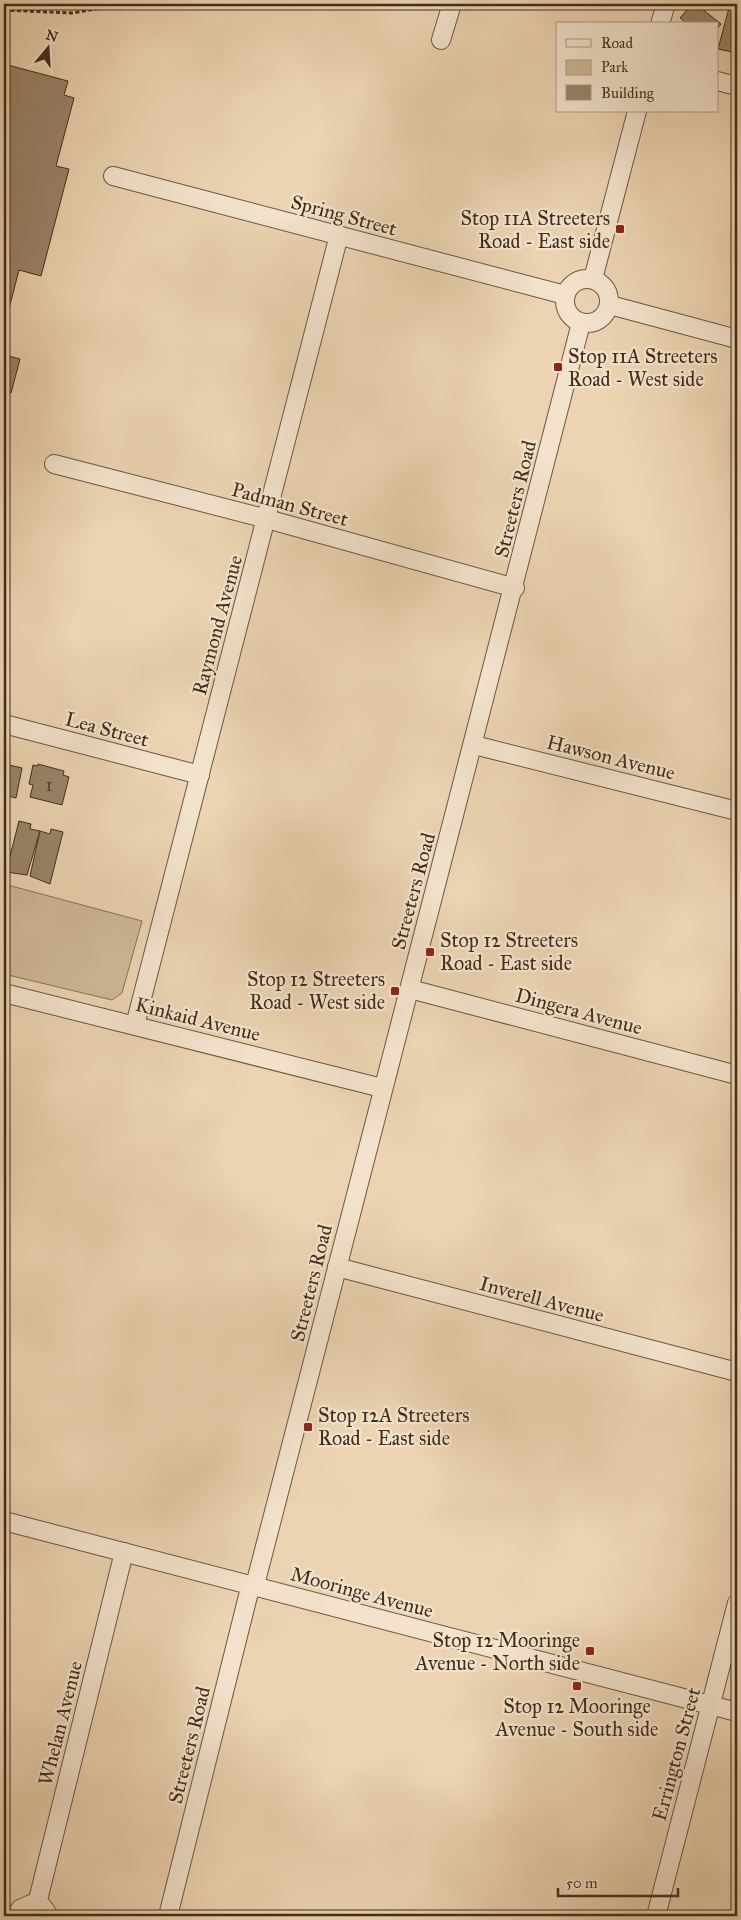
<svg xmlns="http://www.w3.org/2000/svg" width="741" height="1920" font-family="'IM FELL Great Primer',serif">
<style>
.green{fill:#cfb898;stroke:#88725a}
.building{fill:#99846a;stroke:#402d1c}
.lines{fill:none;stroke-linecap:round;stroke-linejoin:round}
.minor-casing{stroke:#6b5742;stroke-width:20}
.path{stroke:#402d1c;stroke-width:3;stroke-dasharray:4 2.5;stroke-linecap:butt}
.minor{stroke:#f3e3cd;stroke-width:18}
.poi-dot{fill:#8f2418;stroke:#f3e3cd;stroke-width:2}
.labels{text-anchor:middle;stroke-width:4.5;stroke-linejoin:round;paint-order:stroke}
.number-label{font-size:18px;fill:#564330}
.street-label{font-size:20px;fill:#402d1c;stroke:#f3e3cd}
.poi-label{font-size:20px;fill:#402d1c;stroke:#f3e3cd;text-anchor:end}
</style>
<rect width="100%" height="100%" fill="#ecd4b2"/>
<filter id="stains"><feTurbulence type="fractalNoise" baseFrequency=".004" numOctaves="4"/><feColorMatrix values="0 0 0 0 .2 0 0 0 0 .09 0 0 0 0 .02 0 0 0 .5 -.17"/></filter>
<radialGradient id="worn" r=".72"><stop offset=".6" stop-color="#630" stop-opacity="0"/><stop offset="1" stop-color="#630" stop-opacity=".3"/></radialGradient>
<path class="green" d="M4,884L142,921L122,993L112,1000L4,974Z"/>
<g class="building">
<path d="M692,4H696L721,24L717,29V24H687L680,18Z"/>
<path d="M730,4H737V48L734,47L732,52L718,49Z"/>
<path d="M4,64L68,81L64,95L74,98L56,166L69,169L41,276L19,270L4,328Z"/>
<path d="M4,343L8,344L5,355L20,359L11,393L4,391Z"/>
<path d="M4,761L10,762L9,765L22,768L16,798L4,795Z"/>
<path d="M38,764L64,771L63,775L69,777L62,805L30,797L33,785L29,784L33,765L38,766Z"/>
<path d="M19,821L31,824L30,829L40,831L27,875L6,872Z"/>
<path d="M51,829L63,832L50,884L30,876L40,831L50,834Z"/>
</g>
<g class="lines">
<defs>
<g id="minor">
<path d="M660,24L666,4"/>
<path d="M441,40L452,4"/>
<path d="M717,81L737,86"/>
<path d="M113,176L565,295"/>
<circle cx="587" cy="301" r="22"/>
<path d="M593,279L637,111"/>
<path d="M610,305L737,339"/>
<path d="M54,464L267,519L515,588"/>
<path d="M4,724L200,775"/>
<path d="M474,745L737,811"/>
<path d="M410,989L737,1075"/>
<path d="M4,993L382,1088"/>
<path d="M135,1025L339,235"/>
<path d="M337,1267L737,1372"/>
<path d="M4,1521L737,1712"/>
<path d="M255,1585C362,1164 476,744 581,323"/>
<path d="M37,1904L124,1552"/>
<path d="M17,1916L20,1909L31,1904L43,1907L49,1916"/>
<path d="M168,1916L251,1584"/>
<path d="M656,1916L737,1603"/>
</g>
</defs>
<use href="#minor" class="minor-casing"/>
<path class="path" d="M4,10L72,13L126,4"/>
<use href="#minor" class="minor"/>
</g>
<g class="poi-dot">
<rect x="615" y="224" width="10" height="10" rx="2.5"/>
<rect x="553" y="362" width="10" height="10" rx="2.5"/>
<rect x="425" y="947" width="10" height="10" rx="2.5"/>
<rect x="390" y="986" width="10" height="10" rx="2.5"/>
<rect x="303" y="1422" width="10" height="10" rx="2.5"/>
<rect x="585" y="1646" width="10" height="10" rx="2.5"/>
<rect x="572" y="1681" width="10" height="10" rx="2.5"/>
</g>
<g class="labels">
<g class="number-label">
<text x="49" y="791">1</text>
</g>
<g class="street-label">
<text transform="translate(344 215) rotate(15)" y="7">Spring Street</text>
<text transform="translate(515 499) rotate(-76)" y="7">Streeters Road</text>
<text transform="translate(290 504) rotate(15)" y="7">Padman Street</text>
<text transform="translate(217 625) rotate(-75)" y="7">Raymond Avenue</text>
<text transform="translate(107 729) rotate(15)" y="7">Lea Street</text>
<text transform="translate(611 757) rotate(14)" y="7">Hawson Avenue</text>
<text transform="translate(413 891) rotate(-75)" y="7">Streeters Road</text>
<text transform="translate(579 1011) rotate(15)" y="7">Dingera Avenue</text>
<text transform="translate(198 1019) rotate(14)" y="7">Kinkaid Avenue</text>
<text transform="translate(311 1283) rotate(-76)" y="7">Streeters Road</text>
<text transform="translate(542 1299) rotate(15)" y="7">Inverell Avenue</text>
<text transform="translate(362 1592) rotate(15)" y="7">Mooringe Avenue</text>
<text transform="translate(60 1723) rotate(-76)" y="7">Whelan Avenue</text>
<text transform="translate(189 1745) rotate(-76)" y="7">Streeters Road</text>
<text transform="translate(676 1754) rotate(-75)" y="7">Errington Street</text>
</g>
<g class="poi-label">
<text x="610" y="225">Stop 11A Streeters<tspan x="610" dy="23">Road - East side</tspan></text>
<text x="568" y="363" text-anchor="start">Stop 11A Streeters<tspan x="568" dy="23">Road - West side</tspan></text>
<text x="440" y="947" text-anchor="start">Stop 12 Streeters<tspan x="440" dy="23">Road - East side</tspan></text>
<text x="385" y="986">Stop 12 Streeters<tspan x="385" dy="23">Road - West side</tspan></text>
<text x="318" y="1422" text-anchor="start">Stop 12A Streeters<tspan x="318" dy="23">Road - East side</tspan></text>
<text x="580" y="1647">Stop 12 Mooringe<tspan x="580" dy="23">Avenue - North side</tspan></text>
<text x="577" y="1713" text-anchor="middle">Stop 12 Mooringe<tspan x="577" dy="23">Avenue - South side</tspan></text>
</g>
</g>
<rect width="741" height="1920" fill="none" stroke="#ecd4b2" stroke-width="20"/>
<rect x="5" y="5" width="731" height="1910" fill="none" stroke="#402d1c" stroke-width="2.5"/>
<rect x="10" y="10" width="721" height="1900" fill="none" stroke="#402d1c"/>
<rect x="556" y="22" width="162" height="90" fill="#f3e3cd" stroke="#ab9a86"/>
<rect x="566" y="39" width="25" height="8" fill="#f3e3cd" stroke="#ab9a86"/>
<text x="601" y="48" font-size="15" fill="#402d1c">Road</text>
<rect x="566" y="60" width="25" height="15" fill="#cfb898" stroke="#ab9a86"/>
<text x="601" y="72" font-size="15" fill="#402d1c">Park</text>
<rect x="566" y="85" width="25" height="15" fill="#99846a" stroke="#ab9a86"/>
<text x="601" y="98" font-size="15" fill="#402d1c">Building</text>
<g transform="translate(48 48) rotate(18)" stroke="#f3e3cd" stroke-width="4" paint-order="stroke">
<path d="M0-4L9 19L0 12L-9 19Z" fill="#402d1c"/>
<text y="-8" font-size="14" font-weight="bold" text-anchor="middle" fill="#402d1c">N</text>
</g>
<path d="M558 1888v8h120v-8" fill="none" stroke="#402d1c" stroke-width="2.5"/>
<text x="566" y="1888" font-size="15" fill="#402d1c" stroke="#f3e3cd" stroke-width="4" paint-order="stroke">50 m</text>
<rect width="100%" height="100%" filter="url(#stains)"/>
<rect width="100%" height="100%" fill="url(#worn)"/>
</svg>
